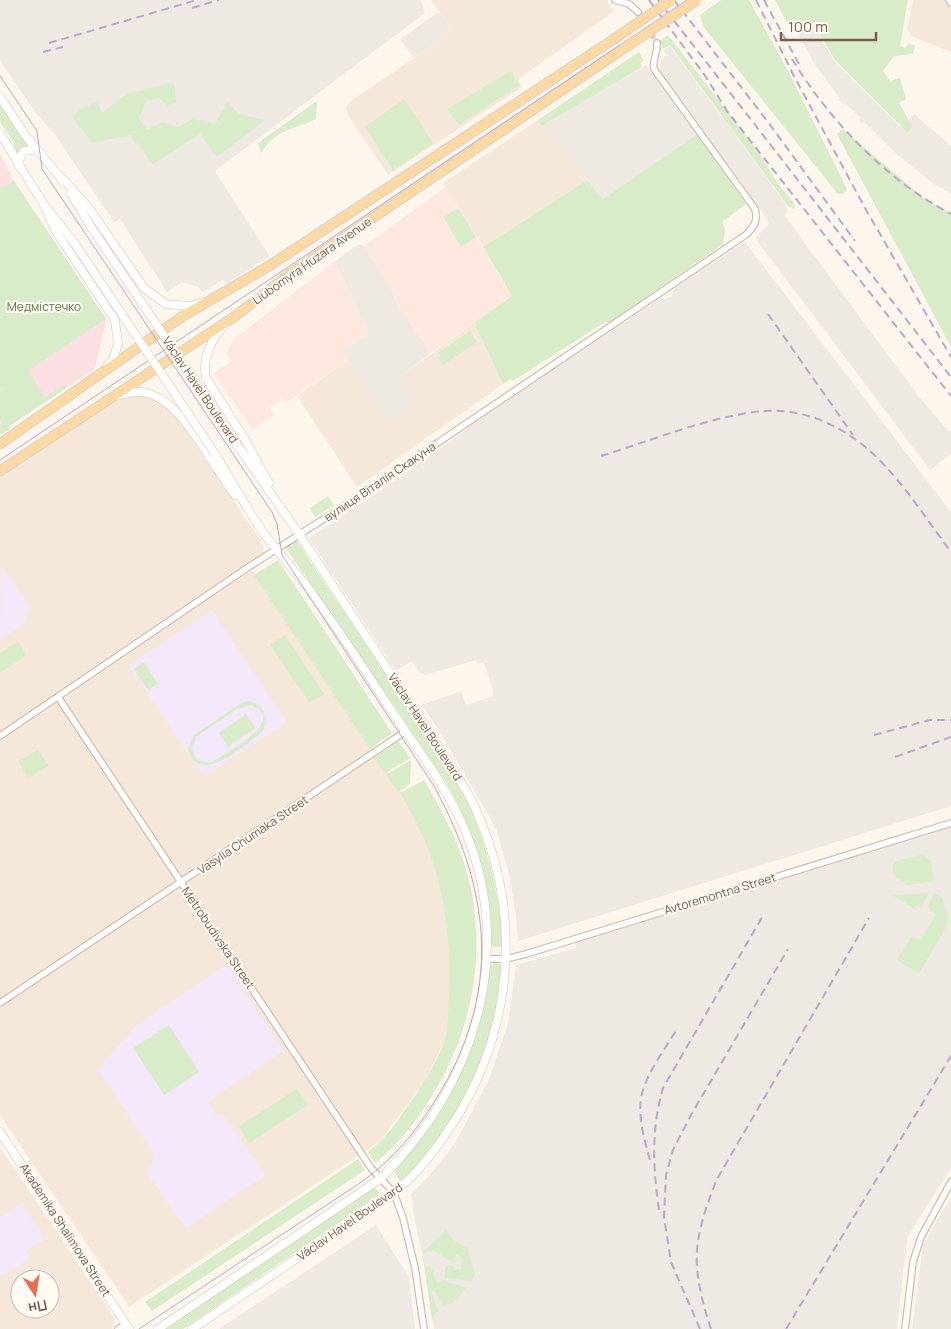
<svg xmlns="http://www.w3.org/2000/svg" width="951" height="1329" font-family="Manrope,sans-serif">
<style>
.residential{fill:#f5e8da;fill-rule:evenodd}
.commercial{fill:#fde8e0}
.industrial{fill:#efe9e4}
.education{fill:#f3e8fa}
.medical{fill:#fbdfe3}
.green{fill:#d8ecc9;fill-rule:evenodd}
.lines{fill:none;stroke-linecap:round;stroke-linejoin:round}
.street-tunnel{stroke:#dcd0c4;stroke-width:5.5;stroke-dasharray:5.5 3;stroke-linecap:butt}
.street-casing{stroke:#d1beb0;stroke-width:8}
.secondary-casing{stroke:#d6c0b0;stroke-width:9}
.primary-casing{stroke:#dad1cd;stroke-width:11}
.street{stroke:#fff;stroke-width:5.5}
.secondary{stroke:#fff;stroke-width:8}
.primary{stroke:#fbd9a5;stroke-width:9}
.tram{stroke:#b9a8c9;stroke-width:1}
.rail{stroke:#b9a8c9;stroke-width:2;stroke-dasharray:8 5;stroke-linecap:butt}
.secondary-bridge-casing{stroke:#d6c0b0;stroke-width:9;stroke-linecap:butt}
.primary-bridge-casing{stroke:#dad1cd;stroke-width:11;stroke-linecap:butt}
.secondary-bridge{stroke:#fff;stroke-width:8}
.primary-bridge{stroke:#fbd9a5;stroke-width:9}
.labels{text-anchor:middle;stroke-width:4;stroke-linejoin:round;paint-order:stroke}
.street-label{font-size:12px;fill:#7a5c4d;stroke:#fffaf3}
.park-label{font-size:12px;fill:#537a41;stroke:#fffaf3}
</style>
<rect width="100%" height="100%" fill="#fdf6ec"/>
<g class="residential">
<path d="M431,0H608V3L615,11L518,79L522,87L388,175L348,115L346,107L352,100L453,32Z"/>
<path d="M913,0H951V52L913,37L907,29Z"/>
<path d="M538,120L587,180L483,247L443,183Z"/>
<path d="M474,323L503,384L357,487L297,396L348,360L388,420L401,376Z"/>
<path d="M146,393L168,406L181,423L261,541L264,550L262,556L0,735V472L110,398Z"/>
<path d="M252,570L421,821L443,883L454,956L450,1016L444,1042L425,1081L380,1141L363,1153L59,697Z"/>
<path d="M58,698L180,882L0,1002V737Z"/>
<path d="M181,884L361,1154L129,1307L0,1115V1004Z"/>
<path d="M0,1147L115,1319L112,1329H0ZM20,1279H50V1309H20Z"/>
</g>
<g class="commercial">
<path d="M446,187L512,296L431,353L397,304L391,288L364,246Z"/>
<path d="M335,261L369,334L342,351L348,360L285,403L281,399L270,407L273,413L272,417L253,430L214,373L232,361L226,353L234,339Z"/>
</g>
<g class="industrial">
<path d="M0,0H421L425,13L216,170V173L270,256L226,283L222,280L203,292L197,286L182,282L167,292L120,219L114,222L56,136L36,113L0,61Z"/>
<path d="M439,12L453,32L414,58L400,39Z"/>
<path d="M812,23L834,61L901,127L914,114L951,146V194L934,184L899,156L864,122L862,123L859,120L861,118L845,103L843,104L839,100L840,98L815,65L797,31Z"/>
<path d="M670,46L785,203L788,210L785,216L919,397L949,432L951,430V454L930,470L755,238L769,224L767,219L661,72L660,64L666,54L663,50Z"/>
<path d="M646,65L697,134L603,199L542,126Z"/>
<path d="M745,242L951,512V806L518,941L516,916L509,874L496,828L443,737L422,705L461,691L466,705L488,698L493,695V690L484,662L478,664L476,660L425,675L420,673L412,661L396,671L309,538L411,470L481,418L661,298L665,299L672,296L673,289Z"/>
<path d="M359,244L364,246L391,288L397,304L431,353L401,376L417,403L388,421L342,351L369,334L335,261Z"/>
<path d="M951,821V1168L907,1238L897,1329H434L422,1253L413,1213L412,1198L410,1195L431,1174L455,1143L488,1082L508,1024L516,965L576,948L574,939L919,830L921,838L931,835L930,830Z"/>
<path d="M951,1197V1329H912L923,1245Z"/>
<path d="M376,1225L409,1277L415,1329H219Z"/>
</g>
<g class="education">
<path d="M1,564L30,607L22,625L0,640Z"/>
<path d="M212,610L285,719L283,725L207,775L201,772L129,665Z"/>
<path d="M227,964L283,1051L207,1102L217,1116L222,1113L265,1175L186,1228L147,1173L155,1155L98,1069L137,1025Z"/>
<path d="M22,1203L45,1239L26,1251L30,1258L0,1277V1218Z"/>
</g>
<path class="medical" d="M0,154L14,181L106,319L95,369L9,426L10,429L0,435Z"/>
<g class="green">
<path d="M721,0H749L787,69L847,189L844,193L838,194L703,26L700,15Z"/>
<path d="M775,0H908L900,46L905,48L909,43L915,46L913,54L894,56L883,71L890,81L900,78L906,99L899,103L912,126L908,133L835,60L812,21L792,31Z"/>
<path d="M668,35L757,150L778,184L795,204L794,209L788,206L670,45L663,49L660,41Z"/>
<path d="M639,52L644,61L640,63L642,67L542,126L538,120Z"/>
<path d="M511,71L519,85L459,125L447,109Z"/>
<path d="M174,82L176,103L167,105L159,98L146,101L139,118L147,130L162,122L178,127L193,119L215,124L227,102L239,114L265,120L217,157L200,134L153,164L130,135L92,143L73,118L77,110L97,102L102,113L126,94Z"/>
<path d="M0,99L31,145L26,147L18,155L11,138L0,122Z"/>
<path d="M404,99L433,143L393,171L365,127Z"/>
<path d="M317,101L316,119C294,130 274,129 261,154L258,143Z"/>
<path d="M843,129L926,200L951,213V347L837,134Z"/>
<path d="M697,134L746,204L722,222L725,229L723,244L610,322H605L513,381L511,379L503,384L474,323L512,296L483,247L587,180L603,199Z"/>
<path d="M14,181L106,319L28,371L45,398L64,385L66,388L9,426L10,429L0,435V427L3,425L0,420V391L6,387L0,389V189Z"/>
<path d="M458,208L476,237L461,247L443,217Z"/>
<path d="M470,331L477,342L443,365L438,358L441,356L438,353Z"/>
<path d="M328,496L334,505L315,517L310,508Z"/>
<path d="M296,540L455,778C484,830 498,883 503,942L502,946L494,948L491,945C488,884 477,835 446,782L286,548Z"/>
<path d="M278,560L392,733L370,749L254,575Z"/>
<path d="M285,635L324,694L310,703L270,645Z"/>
<path d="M18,641L27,655L0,673V653Z"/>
<path d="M144,662L158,684L148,690L134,669Z"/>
<path d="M248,701C264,704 269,717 263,731C246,745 198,788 188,749L194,735L241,703ZM250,705C290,719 226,753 212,762C201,764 194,759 192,748L196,737L237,709Z"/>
<path d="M246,714L255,728L228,747L219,733Z"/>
<path d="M398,741L410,758L385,773L374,758Z"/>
<path d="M38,750L49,766L28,778L18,761Z"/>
<path d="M411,760L410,784L398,792L386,775Z"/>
<path d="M424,780C438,804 451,828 461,854C490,934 477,1023 433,1094C417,1120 399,1144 375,1163L368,1152C385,1139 395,1125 407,1107C421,1088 434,1067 443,1045C449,1029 448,1009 449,992C451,917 440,858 400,793Z"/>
<path d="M921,855L931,861L935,881L907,885L893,874L892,866L896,861Z"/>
<path d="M929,893L920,907L916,905L914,909L893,895Z"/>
<path d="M935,893L942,898L949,919L946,929L919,973L897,960L912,936L919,940L936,915L930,910L928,906Z"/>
<path d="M497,963L503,965C500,990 498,1016 490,1040C473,1093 441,1140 404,1180H399L394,1170C450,1108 479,1048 490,966Z"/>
<path d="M169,1025L199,1072L164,1095L133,1048Z"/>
<path d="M297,1089L308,1105L249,1143L239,1126Z"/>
<path d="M358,1159L365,1170L152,1311L145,1302Z"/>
<path d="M372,1185L379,1192L378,1196L183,1329H165Z"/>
<path d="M446,1230L454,1240L468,1249C469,1260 474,1264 475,1274L471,1281L445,1278V1267L450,1265L460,1270L462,1259L456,1254L454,1263L434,1251L422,1253Z"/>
<path d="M424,1264L435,1271L433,1275L438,1284L443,1280L466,1288L452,1303L442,1305L436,1292L431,1291L438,1311L432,1319Z"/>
</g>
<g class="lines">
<path class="street-tunnel" d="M638,12L657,43"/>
<defs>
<g id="street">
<path d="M615,0L629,4L638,12"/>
<path d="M949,0L951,3"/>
<path d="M58,697L371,1168L394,1193L403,1218L415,1268L424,1329"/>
<path d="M0,736L247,568L347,504L747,234C755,225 758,220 755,209L654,69C652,60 658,52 657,43"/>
<path d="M487,959H506L526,954L951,823"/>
<path d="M0,1003L406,731"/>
<path d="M118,1329L126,1324"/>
<path d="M905,1329L913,1262L921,1237L951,1182"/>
</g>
<g id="secondary">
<path d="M0,97L25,135L64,182"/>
<path d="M0,133L44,205L73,241"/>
<path d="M19,166L20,157L24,151L37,149"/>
<path d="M63,179L88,207L144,288L166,304L189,306L203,302"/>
<path d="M71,194L91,227"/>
<path d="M44,205L55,230L115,320L118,344L113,359L107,366"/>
<path d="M225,325C211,339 202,358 206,378L244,438L269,483"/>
<path d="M116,396C126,393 137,390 147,393C185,403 211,465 235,495"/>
<path d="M0,1132L129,1329"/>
<path d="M158,1329L380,1179C477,1086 519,944 460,819C442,781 416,747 393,713C367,673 341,633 313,595C298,574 281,556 266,536C247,510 232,481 215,454"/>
<path d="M192,1329C238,1298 284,1267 330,1236C355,1219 382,1204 404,1184C427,1163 444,1138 460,1112C515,1019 521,907 475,808C470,795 461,784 455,772L299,534L233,439"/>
</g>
<g id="primary">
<path d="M0,444L183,316L269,266L614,39"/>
<path d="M0,471L234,317L291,273L623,49"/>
</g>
</defs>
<use href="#street" class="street-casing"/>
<use href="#secondary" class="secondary-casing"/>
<use href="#primary" class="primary-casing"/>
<use href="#street" class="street"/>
<use href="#secondary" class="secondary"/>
<use href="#primary" class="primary"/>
<g class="tram">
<path d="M0,76L37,131L42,169L272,512L277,524L282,555L434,786C492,892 502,994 436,1099C415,1133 395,1157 363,1181L139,1329"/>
<path d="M0,460L687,0"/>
</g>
<g class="rail">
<path d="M649,0L706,77L727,111L951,396"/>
<path d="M658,0L951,377"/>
<path d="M674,0L768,122L855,241"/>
<path d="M756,0L794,76L865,208L951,357"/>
<path d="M764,0L799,64"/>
<path d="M192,8L219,0"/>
<path d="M49,43L197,0"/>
<path d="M43,52L63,47"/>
<path d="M792,59C830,121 886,180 951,214"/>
<path d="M768,314L853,435"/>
<path d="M601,456C650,441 716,414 766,411C812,408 857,434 886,467C910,493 930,524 951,552"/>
<path d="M874,735L930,720H951"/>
<path d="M895,757L951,737"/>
<path d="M650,1160C644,1139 636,1111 643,1090C650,1068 666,1048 677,1029"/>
<path d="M659,1210C653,1168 651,1129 663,1088L764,914"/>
<path d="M700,1329L671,1262L664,1217L666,1175L673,1150L691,1115L788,949"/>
<path d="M711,1329C703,1305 695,1275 697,1250C699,1226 708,1201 717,1179L869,918"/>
<path d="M786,1329L951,1056"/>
</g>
<defs>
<g id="secondary-bridge">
<path d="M91,227L233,439"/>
<path d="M73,241L215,454"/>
</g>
<g id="primary-bridge">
<path d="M614,39L671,0"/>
<path d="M623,49L697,0"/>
</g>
</defs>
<use href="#secondary-bridge" class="secondary-bridge-casing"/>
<use href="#primary-bridge" class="primary-bridge-casing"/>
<use href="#secondary-bridge" class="secondary-bridge"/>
<use href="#primary-bridge" class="primary-bridge"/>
</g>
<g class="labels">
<g class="street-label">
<text transform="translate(312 261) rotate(-35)" y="4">Liubomyra Huzara Avenue</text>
<text transform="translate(200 390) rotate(56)" y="4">Václav Havel Boulevard</text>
<text transform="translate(380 482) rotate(-34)" y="4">вулиця Віталія Скакуна</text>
<text transform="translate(425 727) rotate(57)" y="4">Václav Havel Boulevard</text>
<text transform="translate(253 835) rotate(-34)" y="4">Vasylia Chumaka Street</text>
<text transform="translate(720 894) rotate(-17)" y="4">Avtoremontna Street</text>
<text transform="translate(218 938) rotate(56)" y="4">Metrobudivska Street</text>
<text transform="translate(350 1222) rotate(-35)" y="4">Václav Havel Boulevard</text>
<text transform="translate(65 1230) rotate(57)" y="4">Akademika Shalimova Street</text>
</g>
<g class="park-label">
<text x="44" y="311">Медмістечко</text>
</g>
</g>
<g transform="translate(35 1294) rotate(168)"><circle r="24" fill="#fffaf3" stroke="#cabbb1"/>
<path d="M0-4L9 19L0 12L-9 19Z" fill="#e76f51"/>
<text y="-8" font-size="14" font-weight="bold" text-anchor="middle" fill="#7a5c4d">Пн</text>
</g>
<path d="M781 32v8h95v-8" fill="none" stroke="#7a5c4d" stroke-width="2.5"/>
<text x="788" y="32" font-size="15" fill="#7a5c4d" stroke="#fffaf3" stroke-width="4" paint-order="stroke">100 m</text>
</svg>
